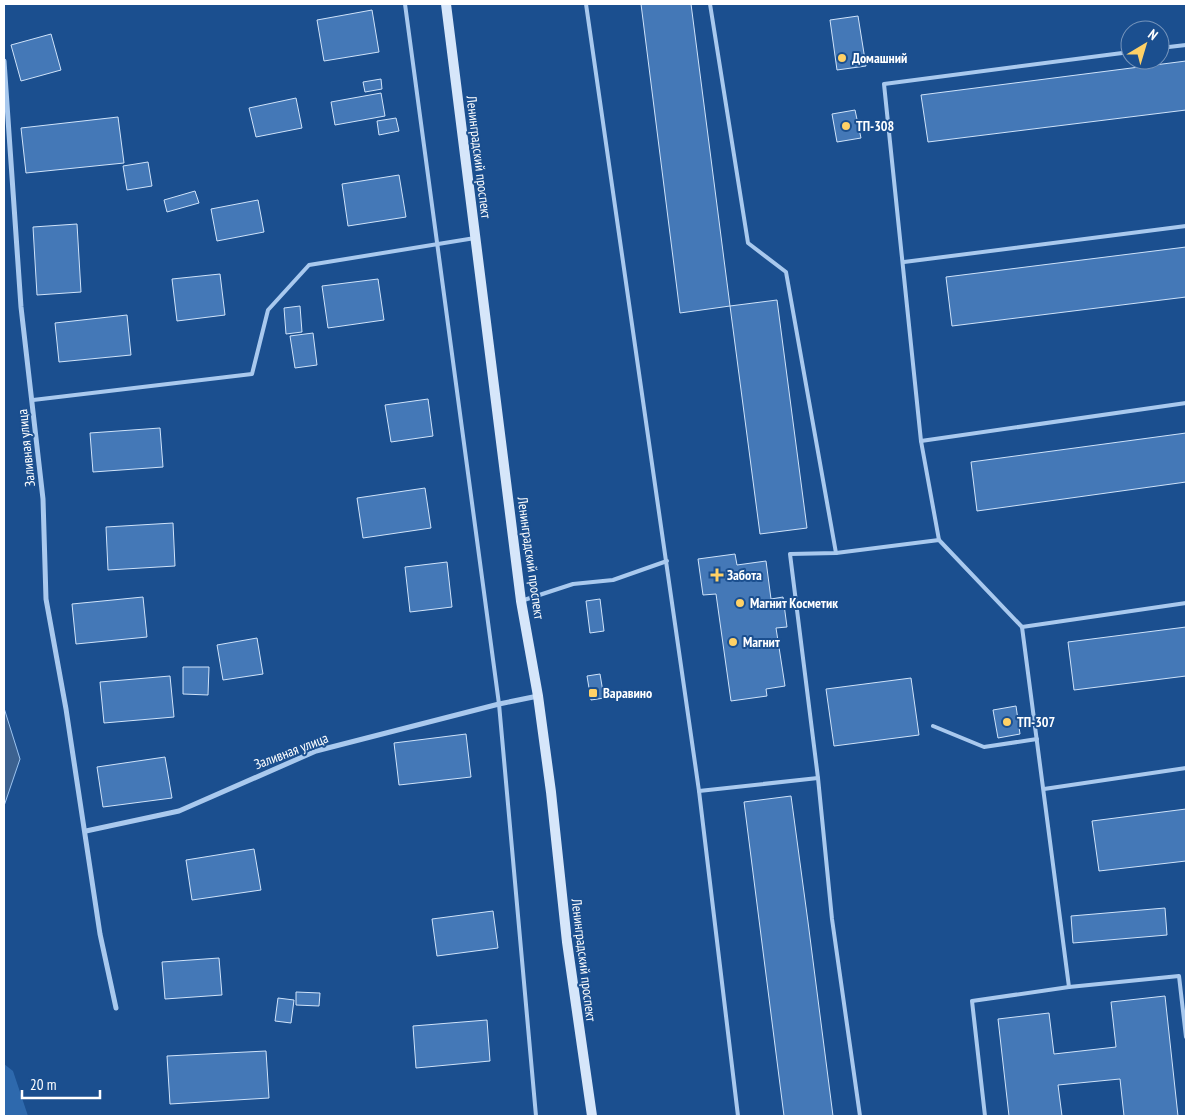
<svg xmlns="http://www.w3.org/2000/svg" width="1190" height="1120" font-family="'PT Sans Narrow',sans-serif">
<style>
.green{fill:#2e69ad}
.water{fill:#3c6290;stroke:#9cc4f0}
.building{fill:#4478b7;stroke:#cfe3fa}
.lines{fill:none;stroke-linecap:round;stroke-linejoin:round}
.lane{stroke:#a9c9ee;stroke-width:4}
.street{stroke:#a9c9ee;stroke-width:5}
.secondary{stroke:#d6e6fa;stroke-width:10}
.poi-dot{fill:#ffd166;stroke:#1b4f8f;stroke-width:2}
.labels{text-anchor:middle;stroke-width:4;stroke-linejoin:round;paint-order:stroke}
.poi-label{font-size:14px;font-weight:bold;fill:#fff;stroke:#1b4f8f;text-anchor:start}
.street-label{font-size:14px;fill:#fff;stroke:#1b4f8f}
</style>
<rect width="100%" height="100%" fill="#1b4f8f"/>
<path class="green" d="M4,1064L13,1071L28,1116H4Z"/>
<path class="water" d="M4,708L20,759L4,806Z"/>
<g class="building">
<path d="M641,4H691L730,306L680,313Z"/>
<path d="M372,10L379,52L324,61L317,20Z"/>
<path d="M858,16L866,66L837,70L830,20Z"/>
<path d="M51,34L61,70L21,81L11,45Z"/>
<path d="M1186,61V110L928,142L921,95Z"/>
<path d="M381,79L382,89L365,92L363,82Z"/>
<path d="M381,93L385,116L335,125L331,102Z"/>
<path d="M296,98L302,128L256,137L249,108Z"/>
<path d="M855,110L861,138L837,142L832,114Z"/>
<path d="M118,117L124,163L26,173L21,128Z"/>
<path d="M396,118L399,131L379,135L377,121Z"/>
<path d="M148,162L152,186L127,190L123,166Z"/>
<path d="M399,175L406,217L348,226L342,184Z"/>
<path d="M195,191L199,203L167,212L164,200Z"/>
<path d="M258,200L264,232L217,241L211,209Z"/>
<path d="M77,224L81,292L37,295L33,227Z"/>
<path d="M1186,247V297L952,326L946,277Z"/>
<path d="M220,274L225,315L177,321L172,279Z"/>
<path d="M378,279L384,320L328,328L322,286Z"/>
<path d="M777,300L807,528L760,534L730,306Z"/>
<path d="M300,306L302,332L286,334L284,308Z"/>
<path d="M127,315L131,355L59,362L55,323Z"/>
<path d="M313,333L317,365L295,368L290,336Z"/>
<path d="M428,399L433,436L391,442L385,405Z"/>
<path d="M160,428L163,467L93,472L90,433Z"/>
<path d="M1186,433V482L977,511L971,462Z"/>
<path d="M425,488L431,528L363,538L357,498Z"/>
<path d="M173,523L175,566L108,570L106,527Z"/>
<path d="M735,554L737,565L766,561L771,599L783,597L787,627L776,628L785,686L766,689L767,696L731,701L716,594L703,595L698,559Z"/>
<path d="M447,562L452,607L410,612L405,567Z"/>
<path d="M143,597L147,637L76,644L72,604Z"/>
<path d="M600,599L604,631L590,633L586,601Z"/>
<path d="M1186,627V676L1074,690L1068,642Z"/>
<path d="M257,638L263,674L223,680L217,645Z"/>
<path d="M183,667H209L208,695L183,694Z"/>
<path d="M600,674L604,698L591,700L587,676Z"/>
<path d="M170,676L174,717L104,723L100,682Z"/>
<path d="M911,678L919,735L834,746L826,689Z"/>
<path d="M1016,706L1020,734L998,738L993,710Z"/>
<path d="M466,734L471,777L399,785L394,743Z"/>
<path d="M165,757L172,798L103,807L97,767Z"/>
<path d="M791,796L808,922L833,1116H784L744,802Z"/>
<path d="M1186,809V861L1099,871L1092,821Z"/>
<path d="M254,849L261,890L192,900L186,860Z"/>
<path d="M1165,908L1167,935L1073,943L1071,916Z"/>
<path d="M493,911L498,948L437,956L432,919Z"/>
<path d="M219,958L222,995L165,999L162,962Z"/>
<path d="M296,992L320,993L319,1006L296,1005Z"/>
<path d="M1165,996L1178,1116H1124L1120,1079L1058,1085L1062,1116H1009L998,1019L1049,1013L1054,1054L1116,1047L1111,1002Z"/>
<path d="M278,998L294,1000L291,1023L275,1021Z"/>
<path d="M487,1020L490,1061L416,1068L413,1026Z"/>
<path d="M266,1051L269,1098L170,1104L167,1056Z"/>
</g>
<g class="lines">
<g class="lane">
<path d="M405,4L499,704L536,1116"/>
<path d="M586,4L699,791L738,1116"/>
<path d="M710,4L748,243L786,272L836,553"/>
<path d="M1160,48L1186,45"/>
<path d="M904,262L1186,226"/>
<path d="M33,400L252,374L268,310L309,265L475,238"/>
<path d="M921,441L1186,403"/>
<path d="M939,540L921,441L884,84L1130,52"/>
<path d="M521,601L573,584L613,580L667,561"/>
<path d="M1022,627L1069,987"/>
<path d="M933,726L984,747L1037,739"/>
<path d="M818,778L832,919L860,1116"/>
<path d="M1044,789L1186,768"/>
<path d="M699,791L818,778L790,554L836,553L939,540L1022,627L1186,603"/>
<path d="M985,1116L972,1001L1069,987L1179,976L1186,1037"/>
</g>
<g class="street">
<path d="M4,61L21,307L43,499L46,599L66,709L100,934L116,1008"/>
<path d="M86,831L179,811L316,751L499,704L538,696"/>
</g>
<path class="secondary" d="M446,4L521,601L538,696L551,792L567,942L592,1116"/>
</g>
<g class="poi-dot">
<circle cx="842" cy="58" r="5"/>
<circle cx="846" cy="126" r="5"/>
<path d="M714.5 567.5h5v5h5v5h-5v5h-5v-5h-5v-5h5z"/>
<circle cx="740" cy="603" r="5"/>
<circle cx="733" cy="642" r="5"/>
<rect x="588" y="688" width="10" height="10" rx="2.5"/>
<circle cx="1007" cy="722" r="5"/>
</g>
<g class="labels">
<g class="poi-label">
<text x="852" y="63">Домашний</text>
<text x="856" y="131">ТП-308</text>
<text x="727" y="580">Забота</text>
<text x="750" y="608">Магнит Косметик</text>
<text x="743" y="647">Магнит</text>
<text x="603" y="698">Варавино</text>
<text x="1017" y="727">ТП-307</text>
</g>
<g class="street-label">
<text transform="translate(479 157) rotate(83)" y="5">Ленинградский проспект</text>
<text transform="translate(26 448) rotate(-96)" y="5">Заливная улица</text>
<text transform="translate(531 558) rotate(82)" y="5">Ленинградский проспект</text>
<text transform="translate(291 751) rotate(-21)" y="5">Заливная улица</text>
<text transform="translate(584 960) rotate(83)" y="5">Ленинградский проспект</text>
</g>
</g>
<rect width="1190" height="1120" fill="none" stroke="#ffffff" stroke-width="10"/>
<g transform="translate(1145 45) rotate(38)"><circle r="24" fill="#1b4f8f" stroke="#7695bc"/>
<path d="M0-4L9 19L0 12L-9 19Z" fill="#ffd166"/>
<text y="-8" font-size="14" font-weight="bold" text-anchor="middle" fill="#ffffff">N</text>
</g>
<path d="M22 1090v8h78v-8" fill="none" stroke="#ffffff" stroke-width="2.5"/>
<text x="30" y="1090" font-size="15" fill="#ffffff" stroke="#1b4f8f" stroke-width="4" paint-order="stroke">20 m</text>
</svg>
